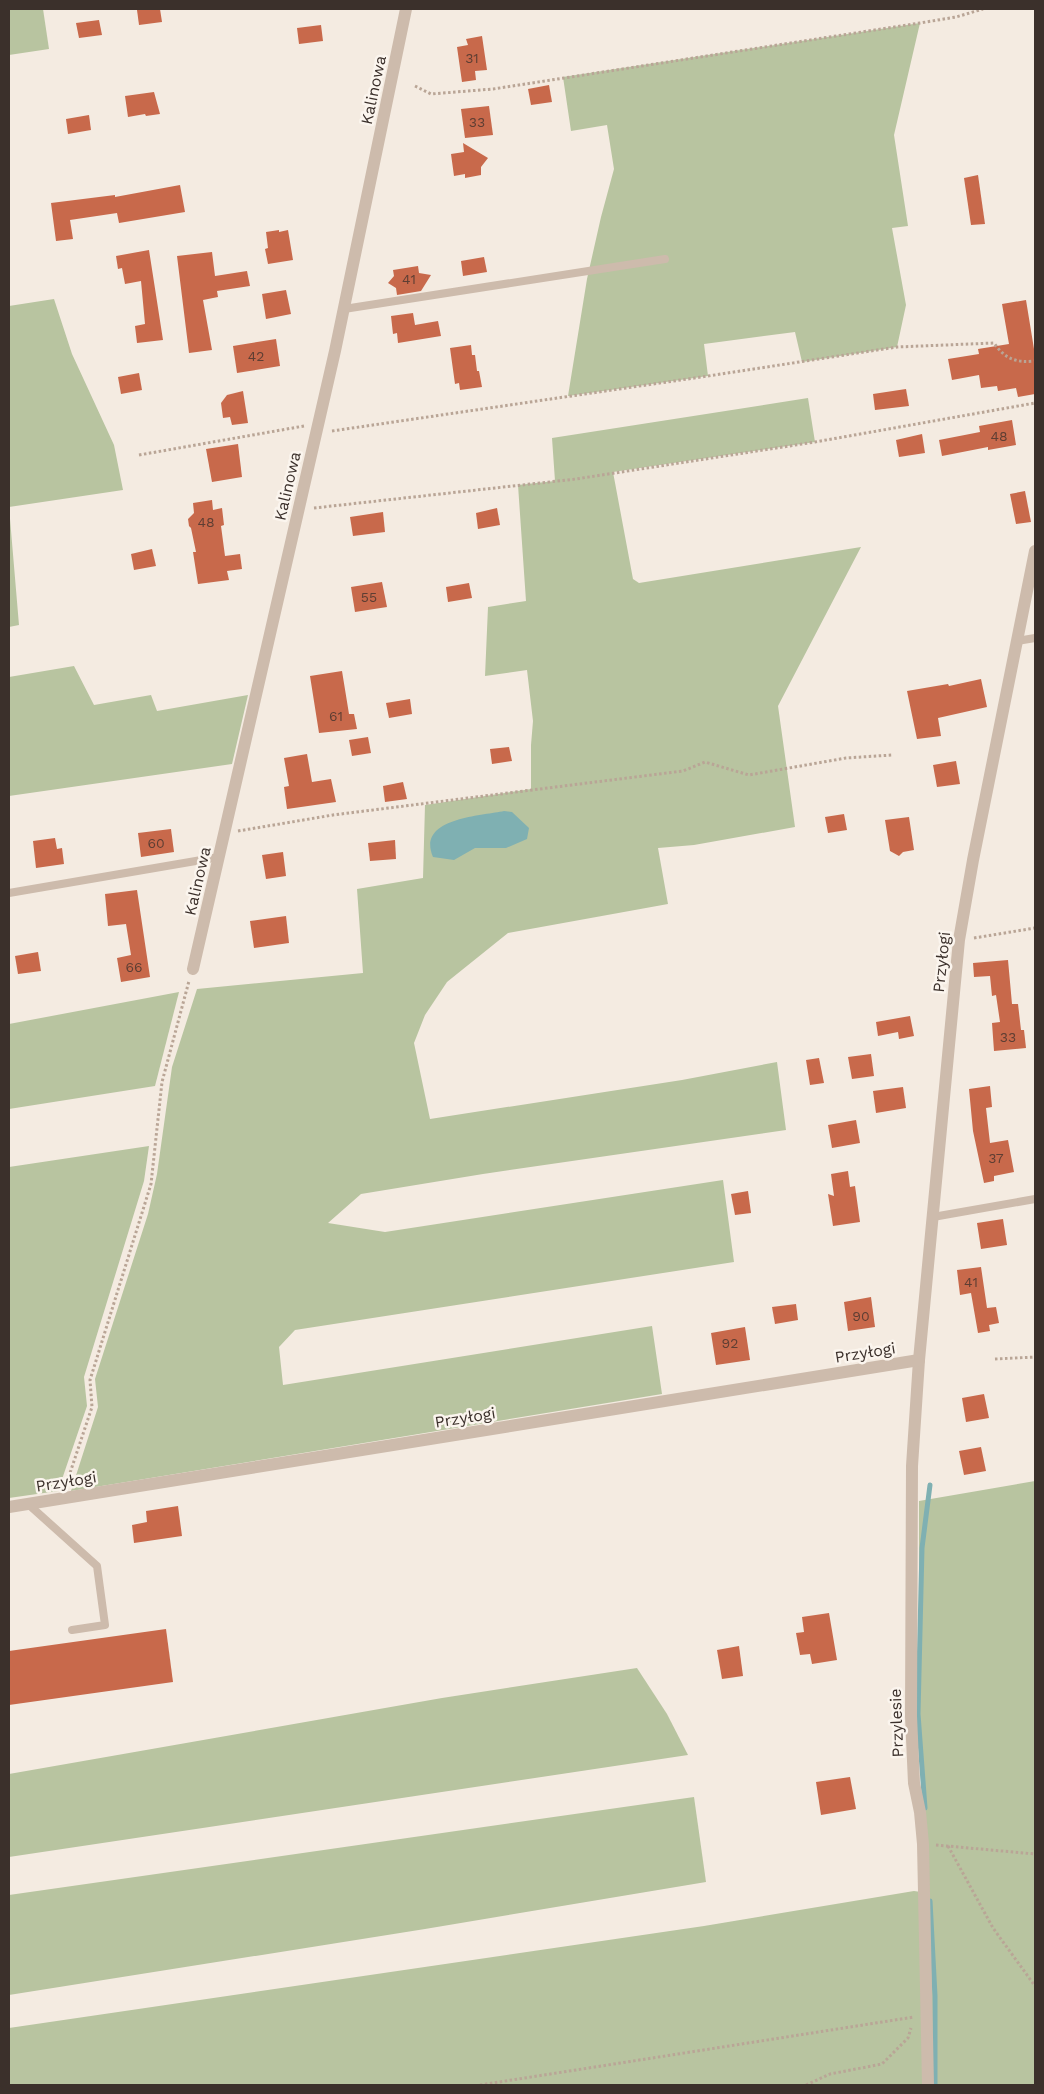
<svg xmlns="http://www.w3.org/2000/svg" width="1044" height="2094" font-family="'Work Sans',sans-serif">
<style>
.green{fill:#b8c4a0}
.water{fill:#7fb0b2}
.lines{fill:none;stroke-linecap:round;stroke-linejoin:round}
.stream{stroke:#7fb0b2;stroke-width:5}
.building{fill:#c8694b}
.path{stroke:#b9a596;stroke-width:3;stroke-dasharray:2.5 2.5;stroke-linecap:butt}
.service{stroke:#cdbbac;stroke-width:8}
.minor{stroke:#cdbbac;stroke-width:12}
.labels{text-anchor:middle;stroke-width:5;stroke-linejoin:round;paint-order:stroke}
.number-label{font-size:14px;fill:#5e3e33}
.street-label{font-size:16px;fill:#3b302b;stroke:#fbf5ee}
</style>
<rect width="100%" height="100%" fill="#f4ebe1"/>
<g class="green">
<path d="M9,9H43L49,49L9,55Z"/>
<path d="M920,23L894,135L908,226L892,228L906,305L897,347L802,362L795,332L704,344L708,376L568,396L587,279L601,217L614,169L607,125L571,131L563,77Z"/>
<path d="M54,299L72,354L114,445L123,490L9,507L19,625L9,627V306Z"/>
<path d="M808,398L815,442L613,472L633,579L639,583L861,547L778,706L795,827L694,845L658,848L668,904L508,933L447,982L425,1015L414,1043L430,1119L682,1080L777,1062L786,1130L483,1174L361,1194L328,1223L385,1232L723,1180L734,1262L295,1330L279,1347L283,1385L652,1326L662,1394L71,1491L98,1407L95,1379L148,1214L157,1174L172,1067L197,989L363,973L357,889L423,878L425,805L531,789V745L533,721L527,670L485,676L488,607L526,601L518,485L555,481L552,438Z"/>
<path d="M74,666L94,705L151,695L157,711L248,695L232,764L9,796V677Z"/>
<path d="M179,992L155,1086L9,1109V1024Z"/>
<path d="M149,1146L144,1181L84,1377L87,1406L58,1491L9,1498V1167Z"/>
<path d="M1035,1481V2085H9V2028L704,1926L914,1891L928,1893L919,1716V1501Z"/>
<path d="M637,1668L667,1714L688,1755L9,1857V1774L442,1698Z"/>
<path d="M694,1797L706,1882L425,1929L9,1995V1895Z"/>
</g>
<path class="water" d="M504,811L512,812L529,828L527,839L506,848H475L454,860L433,857C416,818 481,816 504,811Z"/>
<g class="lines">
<g class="stream">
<path d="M925,1808L918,1714L922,1548L930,1485"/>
<path d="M930,1901L935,1996V2085"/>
</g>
</g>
<g class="building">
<path d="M148,9H160L162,22L139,25L137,10Z"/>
<path d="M99,20L102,35L79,38L76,23Z"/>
<path d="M321,25L323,41L299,44L297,28Z"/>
<path d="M482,36L487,70L475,71L476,80L462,82L457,47L468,45L466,39Z"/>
<path d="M549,85L552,102L531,105L528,89Z"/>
<path d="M154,92L160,114L146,116L145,114L128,117L125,96Z"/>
<path d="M489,106L493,135L465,138L461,109Z"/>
<path d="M89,115L91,130L68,134L66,119Z"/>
<path d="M463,143L488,158L481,167V175L465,178V174L454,176L451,154L464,152Z"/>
<path d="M978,175L985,224L971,225L964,178Z"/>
<path d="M180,185L185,212L119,223L117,213L70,220L73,239L56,241L51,203L115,195V197Z"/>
<path d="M279,230V232L288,230L293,260L268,264L265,249L268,248L266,232Z"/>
<path d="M149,250L163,340L137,343L135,326L145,324L141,281L125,284L122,268L118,269L116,256Z"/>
<path d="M212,252L215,276L247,271L250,286L217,291L218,297L203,300L212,350L189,353L177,256Z"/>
<path d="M484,257L487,272L463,276L461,261Z"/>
<path d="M418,266L419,273L431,275L421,291L397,295L396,288L388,283L394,276L393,270Z"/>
<path d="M286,290L291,314L266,319L262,294Z"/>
<path d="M1026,300L1034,349H1035V394L1018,397L1016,388L998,391L997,386L981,388L979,375L952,380L948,359L979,354L978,349L1009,344L1002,304Z"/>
<path d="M413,313L415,325L438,321L441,336L398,343L397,333L393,334L391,316Z"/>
<path d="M276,339L280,366L237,373L233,346Z"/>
<path d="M471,345L472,355H475L477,371H479L482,387L460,390L459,383L455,384L450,348Z"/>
<path d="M139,373L142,390L121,394L118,377Z"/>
<path d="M906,389L909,406L875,410L873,394Z"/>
<path d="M243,391L248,423L232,425L230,417L223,418L221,403L227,395Z"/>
<path d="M1012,420L1016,445L988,450V447L942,456L939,440L980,432L979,426Z"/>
<path d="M922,434L925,453L899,457L896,440Z"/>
<path d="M238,444L242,477L212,482L206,449Z"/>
<path d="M1025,491L1031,522L1016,524L1010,494Z"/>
<path d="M212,500L213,510L222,508L224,525L221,526L225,556L240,554L242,569L227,571L229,580L198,584L193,552H196L191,528L189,526L188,519L194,513L193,503Z"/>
<path d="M497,508L500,525L478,529L476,513Z"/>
<path d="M383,512L385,532L353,536L350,517Z"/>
<path d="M152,549L156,566L134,570L131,554Z"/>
<path d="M382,582L387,607L355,612L351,587Z"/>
<path d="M469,583L472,598L448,602L446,587Z"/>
<path d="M342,671L349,714H354L357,729L319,733L310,676Z"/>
<path d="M981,679L987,707L938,718L941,736L917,739L907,691L948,684L949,686Z"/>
<path d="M410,699L412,714L389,718L386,703Z"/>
<path d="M368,737L371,753L352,756L349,740Z"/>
<path d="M509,747L512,761L492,764L490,749Z"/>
<path d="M307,754L312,782L331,779L336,802L287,809L284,787L289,786L284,758Z"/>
<path d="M956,761L960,784L937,787L933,765Z"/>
<path d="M403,782L407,799L385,802L383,786Z"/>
<path d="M844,814L847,830L828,833L825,817Z"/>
<path d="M909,817L914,850L903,852L899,856L890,851L885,820Z"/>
<path d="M171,829L174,852L141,857L138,833Z"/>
<path d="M55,838L57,849L62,848L64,864L36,868L33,841Z"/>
<path d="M395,840L396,859L370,861L368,843Z"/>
<path d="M283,852L286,876L266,879L262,855Z"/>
<path d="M137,890L150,977L121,982L117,958L131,955L126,924L108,926L105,894Z"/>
<path d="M286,916L289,943L254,948L250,921Z"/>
<path d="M38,952L41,971L18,974L15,956Z"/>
<path d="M1008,960L1012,1004H1018L1021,1030H1024L1026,1048L994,1051L992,1023L1000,1022L996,995L992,996L990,976L974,977L973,963Z"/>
<path d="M910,1016L914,1036L899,1039L898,1032L878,1036L876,1022Z"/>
<path d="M871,1054L874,1076L852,1079L848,1057Z"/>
<path d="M819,1058L824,1083L810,1085L806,1060Z"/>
<path d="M990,1086L992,1107L986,1108L990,1143L1008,1140L1014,1172L994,1176V1181L984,1183L973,1131L969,1089Z"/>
<path d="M903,1087L906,1108L876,1113L873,1091Z"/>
<path d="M856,1120L860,1143L832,1148L828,1125Z"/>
<path d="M848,1171L850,1187L855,1186L860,1222L833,1226L828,1194L834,1196L831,1174Z"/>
<path d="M748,1191L751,1213L735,1215L731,1194Z"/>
<path d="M1003,1219L1007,1245L981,1249L977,1223Z"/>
<path d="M981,1267L987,1308L996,1307L999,1323L989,1325L990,1331L978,1333L971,1293L960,1295L957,1270Z"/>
<path d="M871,1297L875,1327L848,1331L844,1302Z"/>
<path d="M796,1304L798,1320L775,1324L772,1307Z"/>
<path d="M745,1327L750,1360L716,1365L711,1333Z"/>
<path d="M984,1394L989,1418L966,1422L962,1398Z"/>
<path d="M981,1447L986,1471L964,1475L959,1451Z"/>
<path d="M178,1506L182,1536L134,1543L132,1525L147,1522L146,1511Z"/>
<path d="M829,1613L837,1660L812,1664L810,1654L800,1655L796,1633L804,1632L802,1617Z"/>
<path d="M166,1629L173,1682L9,1705V1651Z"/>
<path d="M739,1646L743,1676L722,1679L717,1650Z"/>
<path d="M850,1777L856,1809L821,1815L816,1782Z"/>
</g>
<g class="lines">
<g class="path">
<path d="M415,86L431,94L493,89L920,23L956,17L983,9"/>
<path d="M332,431L708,376L897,347L994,343C1005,359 1016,363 1035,361"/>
<path d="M139,455L304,426"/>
<path d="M314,508L576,479L815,442L1035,403"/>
<path d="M238,831L333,815L683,771L705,762L749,775L846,758L892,755"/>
<path d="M974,938L1035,928"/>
<path d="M995,1359L1035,1357"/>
<path d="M67,1482L92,1407L90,1380L151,1184L162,1082L189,981"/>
<path d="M936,1845L1035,1854"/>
<path d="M948,1846L993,1928L1035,1986"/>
<path d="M480,2085L914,2017"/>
<path d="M806,2085L830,2074L882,2064L908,2038L911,2028"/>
</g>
<g class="service">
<path d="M344,309L665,259"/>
<path d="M1017,641L1035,638"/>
<path d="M9,893L219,857"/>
<path d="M933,1217L1035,1199"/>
<path d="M28,1504L97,1566L105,1625L72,1630"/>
</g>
<g class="minor">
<path d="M193,969L335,351L406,9"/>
<path d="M919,1360L912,1466L911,1716L914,1783L920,1812L923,1844L928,2085"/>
<path d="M9,1507L919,1360L959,940L973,860L1035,551"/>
</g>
</g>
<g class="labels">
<g class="number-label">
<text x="472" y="63">31</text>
<text x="477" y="127">33</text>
<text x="409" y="284">41</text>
<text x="256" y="361">42</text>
<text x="999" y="441">48</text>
<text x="206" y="527">48</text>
<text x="369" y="602">55</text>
<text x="336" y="721">61</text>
<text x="156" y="848">60</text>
<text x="134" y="972">66</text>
<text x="1008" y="1042">33</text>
<text x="996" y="1163">37</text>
<text x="971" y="1287">41</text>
<text x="861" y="1321">90</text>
<text x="730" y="1348">92</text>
</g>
<g class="street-label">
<text transform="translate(373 90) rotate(-78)" y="6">Kalinowa</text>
<text transform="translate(287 486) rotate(-77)" y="6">Kalinowa</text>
<text transform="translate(197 881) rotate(-77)" y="6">Kalinowa</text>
<text transform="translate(941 962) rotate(-84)" y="6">Przyłogi</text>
<text transform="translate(865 1352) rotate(-9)" y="6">Przyłogi</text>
<text transform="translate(465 1417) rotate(-9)" y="6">Przyłogi</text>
<text transform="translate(66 1481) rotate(-9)" y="6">Przyłogi</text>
<text transform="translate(896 1723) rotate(-92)" y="6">Przylesie</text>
</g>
</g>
<rect width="1044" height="2094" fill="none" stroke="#3b302b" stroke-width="20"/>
</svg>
